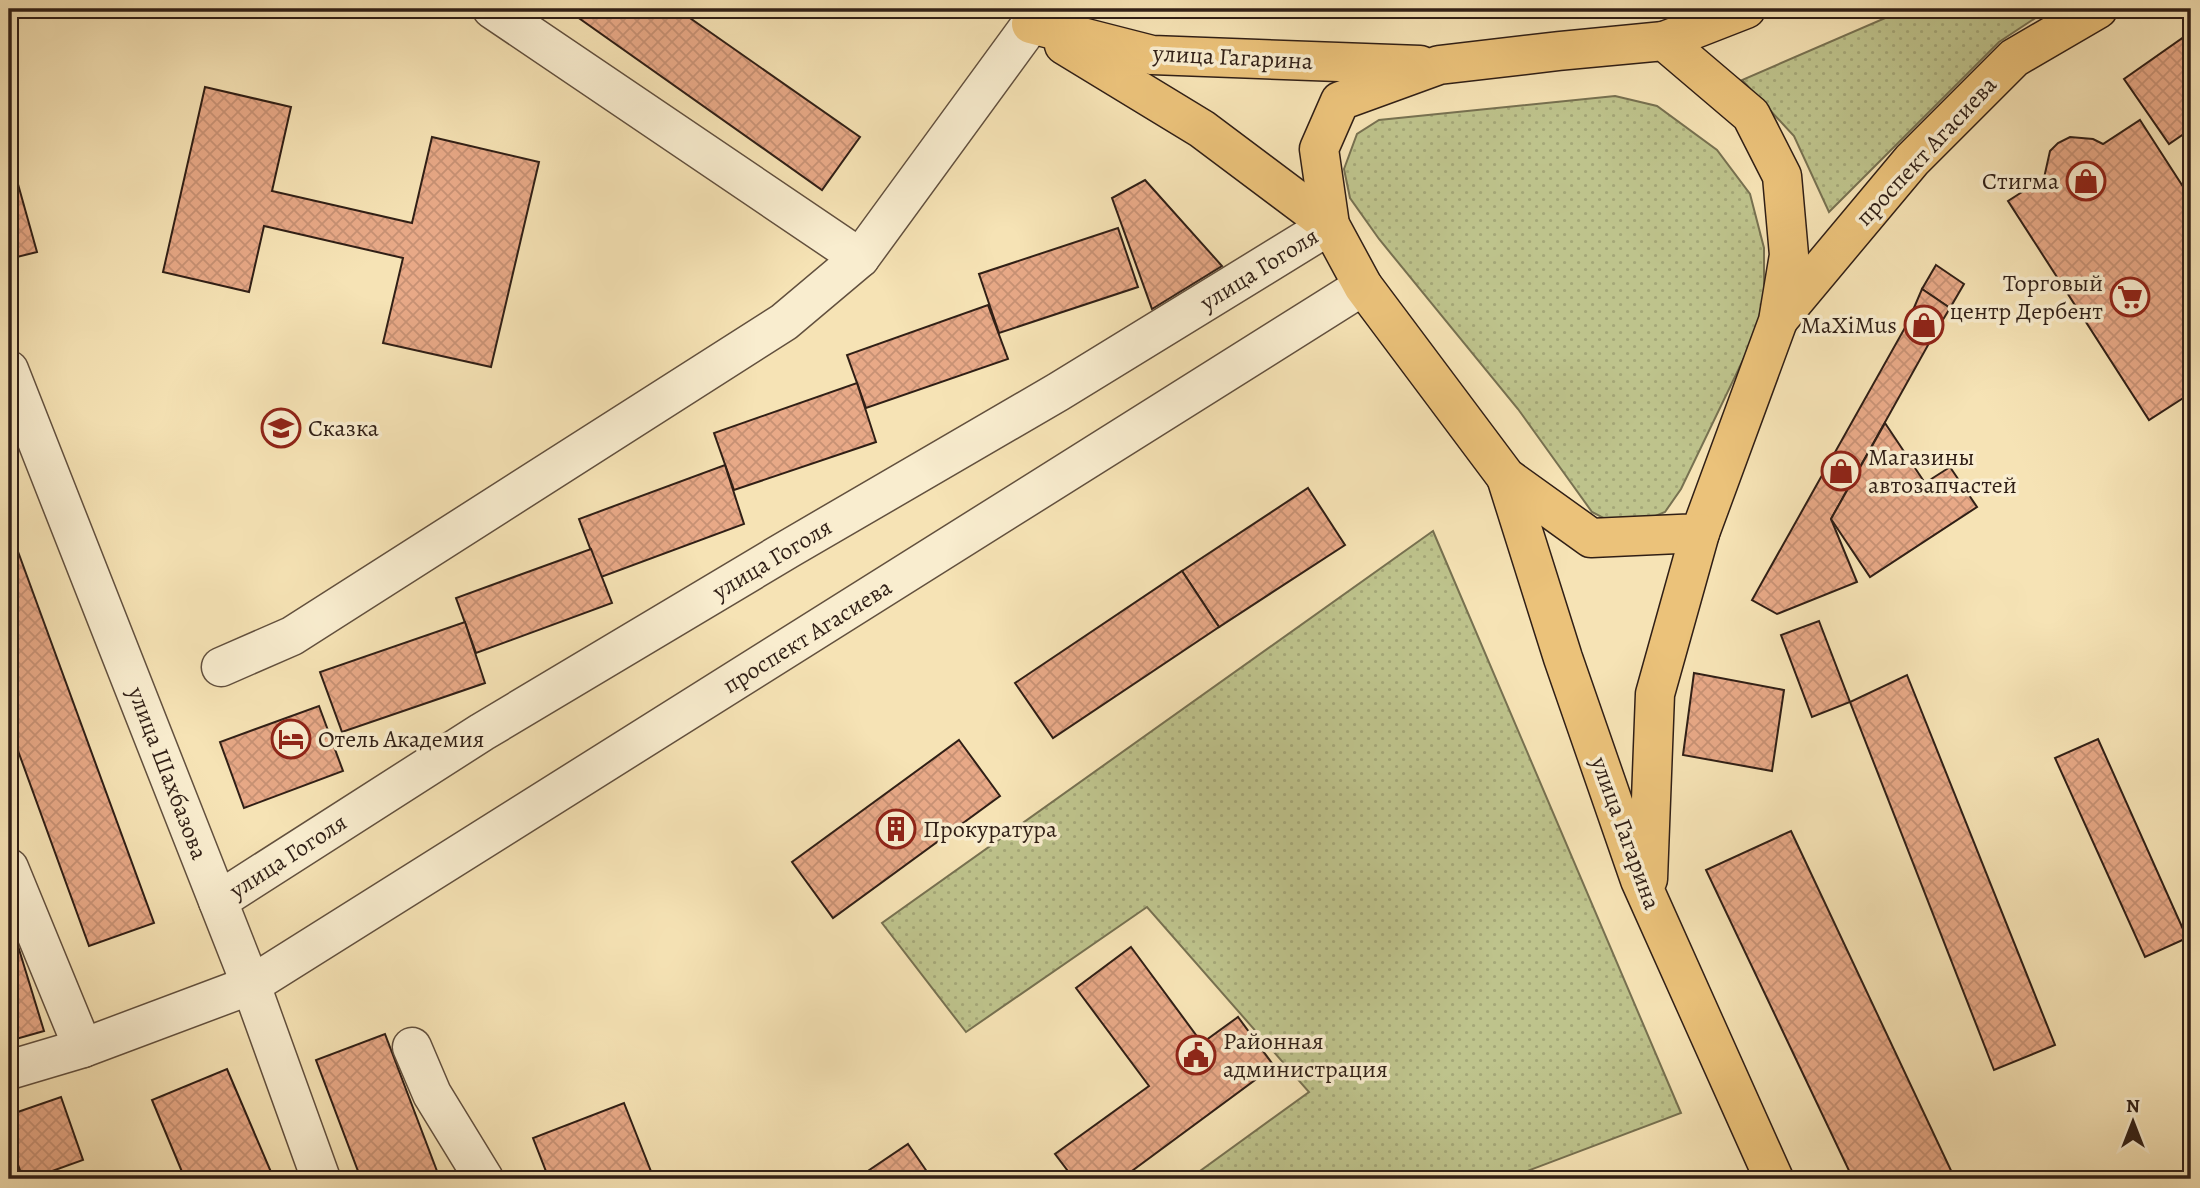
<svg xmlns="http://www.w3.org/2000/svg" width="2200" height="1188" font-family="Alegreya,serif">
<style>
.grass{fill:url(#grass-dots);stroke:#777151;stroke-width:2}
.building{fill:url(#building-cross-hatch);stroke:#301f16;stroke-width:2}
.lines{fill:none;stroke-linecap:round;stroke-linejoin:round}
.minor-casing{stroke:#62503e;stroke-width:41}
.major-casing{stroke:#301f16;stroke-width:41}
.minor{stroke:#f9edcf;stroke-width:38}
.major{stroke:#ebc27a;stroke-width:38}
.labels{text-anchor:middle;stroke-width:7;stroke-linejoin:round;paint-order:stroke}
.street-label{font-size:24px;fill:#301f16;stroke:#f9edcf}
.poi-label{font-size:24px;fill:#301f16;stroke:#f9edcf;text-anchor:start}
</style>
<defs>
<pattern id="grass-dots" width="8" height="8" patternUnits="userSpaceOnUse" patternTransform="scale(1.75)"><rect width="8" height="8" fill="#bec38c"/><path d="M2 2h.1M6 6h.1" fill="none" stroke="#a4a778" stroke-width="1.8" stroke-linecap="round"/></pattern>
<pattern id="building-cross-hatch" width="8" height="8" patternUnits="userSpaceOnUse" patternTransform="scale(1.75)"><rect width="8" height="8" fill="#e8a987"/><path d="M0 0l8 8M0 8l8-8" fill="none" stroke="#c79174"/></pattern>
</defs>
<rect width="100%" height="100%" fill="#f6e3b5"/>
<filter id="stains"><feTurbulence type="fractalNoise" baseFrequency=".00286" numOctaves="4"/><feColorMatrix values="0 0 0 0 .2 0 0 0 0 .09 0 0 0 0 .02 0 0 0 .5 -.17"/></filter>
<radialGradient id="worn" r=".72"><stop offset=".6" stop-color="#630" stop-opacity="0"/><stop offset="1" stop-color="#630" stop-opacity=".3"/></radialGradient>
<g class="grass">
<path d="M1906,9H2049L1999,42L1829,212L1794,136L1742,80Z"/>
<path d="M1615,96L1657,106L1717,150L1750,194L1764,248V293L1756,333L1681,489L1665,512L1639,523L1611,522L1592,512L1518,409L1379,239L1350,198L1344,169L1357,134L1379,120Z"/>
<path d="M1433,531L1681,1113L1506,1179H1189L1309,1092L1147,907L966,1032L882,923Z"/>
</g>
<g class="building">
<path d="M566,9H677L860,137L822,190Z"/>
<path d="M2191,32V129L2169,144L2124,79Z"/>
<path d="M205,87L291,107L272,191L412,223L432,137L539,162L491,367L383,343L403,258L264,226L249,292L163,272Z"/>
<path d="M2140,120L2191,199V393L2149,420L2008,201L2044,178L2050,151L2058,143L2070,137L2093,139L2103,144Z"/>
<path d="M9,152L37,252L9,259Z"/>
<path d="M1145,180L1222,266L1152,309L1112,198Z"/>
<path d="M1118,228L1138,287L999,333L979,274Z"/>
<path d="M1936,265L1964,284L1950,308L1922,289Z"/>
<path d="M1922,289L1950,308L1932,338L1907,324Z"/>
<path d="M988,305L1008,359L866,408L847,355Z"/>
<path d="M1907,324L1932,338L1831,519L1857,582L1777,614L1752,600Z"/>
<path d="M857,383L876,442L734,490L714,433Z"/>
<path d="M1885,423L1925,483L1950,467L1977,507L1870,577L1831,519Z"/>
<path d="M725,465L744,524L601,577L579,519Z"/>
<path d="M1308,488L1345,545L1219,627L1182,571Z"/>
<path d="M9,527L154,923L89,946L9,726Z"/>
<path d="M591,549L612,603L476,653L456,598Z"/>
<path d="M1182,571L1219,627L1053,738L1015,683Z"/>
<path d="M1819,621L1850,702L1812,717L1781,635Z"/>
<path d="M465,622L485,683L342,732L320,672Z"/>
<path d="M1694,673L1784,690L1772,771L1683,755Z"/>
<path d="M1907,675L2055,1045L1994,1070L1850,702Z"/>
<path d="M319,706L343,771L244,808L220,742Z"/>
<path d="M2098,739L2187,938L2145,957L2055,758Z"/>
<path d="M959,740L1000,796L833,918L792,862Z"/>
<path d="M1791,831L1955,1179H1853L1706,870Z"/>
<path d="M18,946L44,1031L9,1041V949Z"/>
<path d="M1131,947L1202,1043L1238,1017L1274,1066L1121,1179H1074L1055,1154L1149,1086L1076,988Z"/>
<path d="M385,1034L440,1179H361L316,1060Z"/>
<path d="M227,1069L274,1179H185L152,1100Z"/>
<path d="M61,1097L83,1160L30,1179H23L9,1139V1115Z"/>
<path d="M624,1103L654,1179H549L533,1138Z"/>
<path d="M908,1144L932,1179H856Z"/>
</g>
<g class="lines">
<defs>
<g id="minor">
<path d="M492,9L860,258"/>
<path d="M9,370L251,985L321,1179"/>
<path d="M221,667L292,636L784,322L860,258L1031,24L1045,9"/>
<path d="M9,868L83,1048"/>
<path d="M218,901L482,732L790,548L1058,392L1330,225"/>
<path d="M412,1047L432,1094L484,1179"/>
<path d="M9,1070L83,1048L251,985L1363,286"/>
</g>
<g id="major">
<path d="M1031,24L1152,55L1420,65"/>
<path d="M1664,41L1751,115L1782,176L1789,255L1778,321L1700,533L1591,538L1506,477L1363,286L1330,225L1319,149L1340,101L1439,65L1559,51Z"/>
<path d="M1664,41L1746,9"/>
<path d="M1064,45L1202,129L1330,225"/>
<path d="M1779,319L1912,160L2014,58L2098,9"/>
<path d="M1506,477L1563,658L1640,880L1774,1179"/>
<path d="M1648,879L1655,694L1700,533"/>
</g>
</defs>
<use href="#minor" class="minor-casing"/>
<use href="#major" class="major-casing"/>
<use href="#minor" class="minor"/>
<use href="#major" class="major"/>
</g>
<defs>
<symbol id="shop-ring" viewBox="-11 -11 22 22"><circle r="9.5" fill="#f9edcf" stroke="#8f2418" stroke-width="1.5"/><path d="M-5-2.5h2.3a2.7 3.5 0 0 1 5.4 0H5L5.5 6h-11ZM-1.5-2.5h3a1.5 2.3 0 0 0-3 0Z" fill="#8f2418"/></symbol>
<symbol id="supermarket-ring" viewBox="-11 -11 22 22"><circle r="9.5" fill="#f9edcf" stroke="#8f2418" stroke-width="1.5"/><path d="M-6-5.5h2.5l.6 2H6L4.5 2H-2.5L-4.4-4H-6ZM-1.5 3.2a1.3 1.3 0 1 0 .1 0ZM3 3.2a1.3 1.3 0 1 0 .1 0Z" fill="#8f2418"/></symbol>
<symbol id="school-ring" viewBox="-11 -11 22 22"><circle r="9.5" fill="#f9edcf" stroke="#8f2418" stroke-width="1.5"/><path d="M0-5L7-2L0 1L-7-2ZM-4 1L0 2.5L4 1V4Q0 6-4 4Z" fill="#8f2418"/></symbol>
<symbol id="hotel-ring" viewBox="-11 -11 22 22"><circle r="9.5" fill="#f9edcf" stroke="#8f2418" stroke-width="1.5"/><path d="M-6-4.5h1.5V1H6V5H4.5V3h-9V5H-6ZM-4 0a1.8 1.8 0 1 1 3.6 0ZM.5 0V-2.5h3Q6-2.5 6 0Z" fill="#8f2418"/></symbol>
<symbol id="building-ring" viewBox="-11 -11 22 22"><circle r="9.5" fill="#f9edcf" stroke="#8f2418" stroke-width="1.5"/><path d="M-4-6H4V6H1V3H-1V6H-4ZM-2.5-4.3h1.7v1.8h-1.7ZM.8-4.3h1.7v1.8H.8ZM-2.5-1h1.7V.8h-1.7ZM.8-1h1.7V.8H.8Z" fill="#8f2418"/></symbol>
<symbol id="civic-ring" viewBox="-11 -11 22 22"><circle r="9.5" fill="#f9edcf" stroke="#8f2418" stroke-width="1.5"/><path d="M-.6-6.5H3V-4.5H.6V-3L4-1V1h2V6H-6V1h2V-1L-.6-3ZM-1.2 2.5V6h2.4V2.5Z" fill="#8f2418"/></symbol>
</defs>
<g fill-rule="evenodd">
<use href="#shop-ring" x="2064" y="159" width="44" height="44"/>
<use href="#supermarket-ring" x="2108" y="275" width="44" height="44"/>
<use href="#shop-ring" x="1902" y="303" width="44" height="44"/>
<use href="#school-ring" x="259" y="406" width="44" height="44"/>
<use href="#shop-ring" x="1819" y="449" width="44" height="44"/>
<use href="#hotel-ring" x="269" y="717" width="44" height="44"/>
<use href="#building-ring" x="874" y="807" width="44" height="44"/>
<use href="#civic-ring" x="1174" y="1033" width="44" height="44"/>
</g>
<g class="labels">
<g class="street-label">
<text transform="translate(1233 57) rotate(3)" y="8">улица Гагарина</text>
<text transform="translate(1926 151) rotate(-47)" y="8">проспект Агасиева</text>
<text transform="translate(1259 269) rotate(-32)" y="8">улица Гоголя</text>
<text transform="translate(772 559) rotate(-31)" y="8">улица Гоголя</text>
<text transform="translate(807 636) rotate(-32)" y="8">проспект Агасиева</text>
<text transform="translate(168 773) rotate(69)" y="8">улица Шахбазова</text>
<text transform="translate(1626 833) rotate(70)" y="8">улица Гагарина</text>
<text transform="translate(288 856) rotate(-33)" y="8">улица Гоголя</text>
</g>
<g class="poi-label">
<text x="2059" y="189" text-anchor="end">Стигма</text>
<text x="2103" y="291" text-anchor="end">Торговый<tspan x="2103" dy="28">центр Дербент</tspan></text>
<text x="1897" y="333" text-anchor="end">MaXiMus</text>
<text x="308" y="436">Сказка</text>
<text x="1868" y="465">Магазины<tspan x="1868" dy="28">автозапчастей</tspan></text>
<text x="318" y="747">Отель Академия</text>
<text x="923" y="837">Прокуратура</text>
<text x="1223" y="1049">Районная<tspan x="1223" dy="28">администрация</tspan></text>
</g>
</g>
<rect width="2200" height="1188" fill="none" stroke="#f6e3b5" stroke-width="35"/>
<rect x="10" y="10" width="2179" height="1167" fill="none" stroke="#301f16" stroke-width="3.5"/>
<rect x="18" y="18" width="2165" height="1153" fill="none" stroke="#301f16" stroke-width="2"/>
<g transform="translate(2133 1122)" stroke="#f9edcf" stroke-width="5" paint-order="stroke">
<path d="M0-5L12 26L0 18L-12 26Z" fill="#301f16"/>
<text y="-10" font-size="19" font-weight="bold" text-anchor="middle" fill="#301f16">N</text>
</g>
<rect width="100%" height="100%" filter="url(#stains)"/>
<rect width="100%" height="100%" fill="url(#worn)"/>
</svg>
